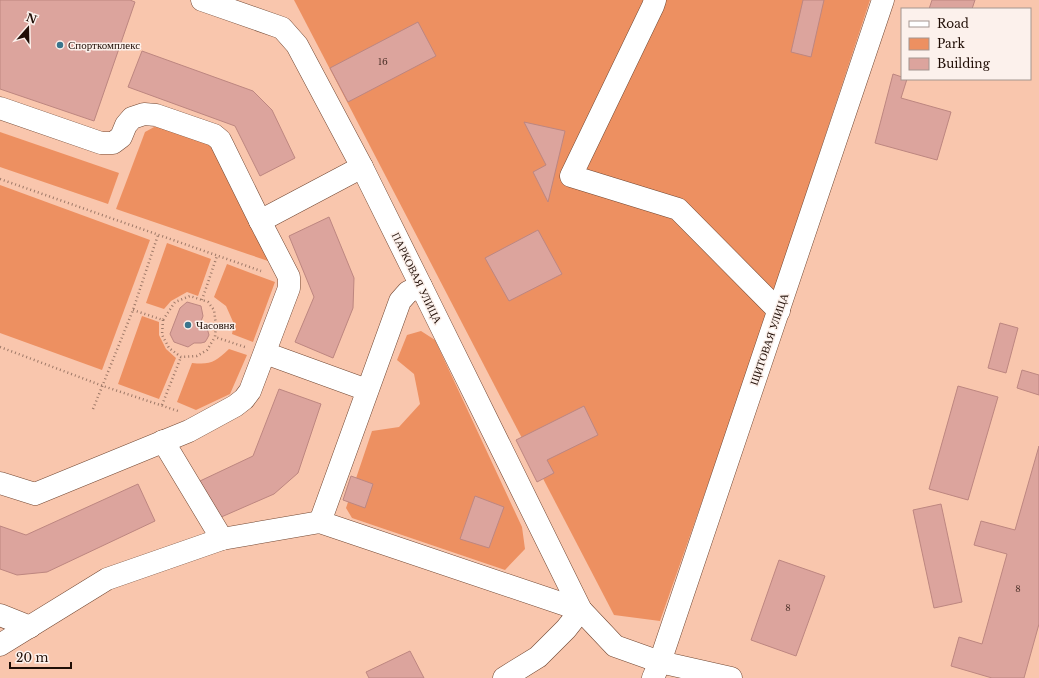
<svg xmlns="http://www.w3.org/2000/svg" width="1039" height="678" font-family="'Libre Baskerville',serif">
<style>
.green{fill:#ed9061}
.building{fill:#dca49d;stroke:#bd8680}
.lines{fill:none;stroke-linecap:round;stroke-linejoin:round}
.minor-casing{stroke:#724732;stroke-width:23}
.path{stroke:#9d7867;stroke-width:2.5;stroke-dasharray:1 3;stroke-linecap:butt}
.minor{stroke:#fff;stroke-width:22}
.poi-dot{fill:#3a758d;stroke:#fcf1ec;stroke-width:1.5}
.labels{text-anchor:middle;stroke-width:3;stroke-linejoin:round;paint-order:stroke}
.number-label{font-size:9px;fill:#4f342c}
.poi-label{font-size:11px;fill:#200e06;stroke:#fcf1ec;text-anchor:start}
.street-label{font-size:11px;fill:#200e06;stroke:#fcf1ec}
</style>
<rect width="100%" height="100%" fill="#f9c6ad"/>
<g class="green">
<path d="M294,0H870L744,382L660,621L614,615Z"/>
<path d="M156,126L213,146L271,262L116,209L145,132Z"/>
<path d="M0,132L119,173L108,204L0,167Z"/>
<path d="M0,185L150,240L102,370L0,333Z"/>
<path d="M167,243L211,259L198,296L187,292L171,301L164,309L146,303Z"/>
<path d="M227,264L275,282L253,342L232,334L234,324L226,306L214,297Z"/>
<path d="M142,316L159,322V335L166,349L176,358L159,399L118,384Z"/>
<path d="M421,331L435,340L522,527L525,549L505,570L352,518L346,508L372,431L399,427L420,404L414,374L397,360L407,335Z"/>
<path d="M229,349L247,355L230,394L196,410L177,402L192,363C211,365 215,362 229,349Z"/>
</g>
<g class="building">
<path d="M0,0H130L135,2L94,121L0,89Z"/>
<path d="M803,0H824L811,57L791,52Z"/>
<path d="M932,0H975L972,9H929Z"/>
<path d="M418,22L436,56L348,102L330,68Z"/>
<path d="M142,51L253,91L272,110L295,158L260,176L235,126L128,87Z"/>
<path d="M893,74L902,77V79H907L901,98L951,112L937,160L875,143Z"/>
<path d="M524,122L565,131L548,202L533,172L546,165Z"/>
<path d="M329,217L354,278L353,308L333,358L295,342L314,297L289,236Z"/>
<path d="M538,230L562,274L509,301L485,258Z"/>
<path d="M187,302L201,306L203,316L200,324L207,328L209,335L207,339L205,342L201,343H194L188,347L174,342L170,334L180,308Z"/>
<path d="M1000,323L1018,328L1006,373L988,368Z"/>
<path d="M1022,370L1039,375V395L1017,388Z"/>
<path d="M958,386L998,397L968,500L929,489Z"/>
<path d="M279,389L321,404L298,473L274,494L219,518L200,481L253,456Z"/>
<path d="M584,406L598,435L547,460L554,473L537,482L516,440Z"/>
<path d="M1039,446V624L1024,678H992L951,666L959,637L982,644L1007,554L974,545L981,521L1015,530Z"/>
<path d="M351,476L373,484L365,508L343,500Z"/>
<path d="M138,484L155,521L47,572L17,575L0,569V526L26,535Z"/>
<path d="M475,496L504,507L489,548L460,539Z"/>
<path d="M941,504L962,602L934,608L913,510Z"/>
<path d="M779,560L825,576L796,656L751,640Z"/>
<path d="M410,651L424,678H369L366,672Z"/>
</g>
<g class="lines">
<defs>
<g id="minor">
<path d="M202,0L282,28L297,45L362,167L421,286L581,610L615,646L660,662L731,678"/>
<path d="M655,0L653,6L571,176L678,209L779,311"/>
<path d="M0,108L101,143H113L121,137L126,125L132,118L144,114L156,115L214,135L220,140L223,146L260,221L289,277V288L250,391L244,399L235,406L189,431L35,494L0,483"/>
<path d="M260,221L362,167"/>
<path d="M265,353L367,390"/>
<path d="M163,441L222,539"/>
<path d="M320,522L400,301L408,292L421,286"/>
<path d="M0,615L30,627"/>
<path d="M0,645L107,579L222,539L320,522L581,610L566,629L538,657L504,678"/>
<path d="M653,678L660,662L883,0"/>
</g>
</defs>
<use href="#minor" class="minor-casing"/>
<g class="path">
<path d="M0,179L261,271"/>
<path d="M202,300L217,256"/>
<path d="M133,310L163,320L175,302L190,296L208,302L214,310L216,325L215,337L245,347"/>
<path d="M163,320L162,335L169,348L181,357L197,356L207,350L215,337"/>
<path d="M0,347L103,386L178,411L179,413"/>
<path d="M162,405L181,357"/>
<path d="M93,409L133,310L158,235"/>
</g>
<use href="#minor" class="minor"/>
</g>
<g class="poi-dot">
<circle cx="60" cy="45" r="4"/>
<circle cx="188" cy="325" r="4"/>
</g>
<g class="labels">
<g class="number-label">
<text x="383" y="65">16</text>
<text x="1018" y="592">8</text>
<text x="788" y="611">8</text>
</g>
<g class="poi-label">
<text x="68" y="49">Спорткомплекс</text>
<text x="196" y="329">Часовня</text>
</g>
<g class="street-label">
<text transform="translate(417 278) rotate(64)" y="4">ПАРКОВАЯ УЛИЦА</text>
<text transform="translate(769 339) rotate(-71)" y="4">ЩИТОВАЯ УЛИЦА</text>
</g>
</g>
<rect x="901" y="8" width="130" height="72" fill="#fcf1ec" stroke="#a49690"/>
<rect x="909" y="21" width="20" height="6" fill="#ffffff" stroke="#a49690"/>
<text x="937" y="28" font-size="12" fill="#200e06">Road</text>
<rect x="909" y="38" width="20" height="12" fill="#ed9061" stroke="#a49690"/>
<text x="937" y="48" font-size="12" fill="#200e06">Park</text>
<rect x="909" y="58" width="20" height="12" fill="#dca49d" stroke="#a49690"/>
<text x="937" y="68" font-size="12" fill="#200e06">Building</text>
<g transform="translate(28 28) rotate(20)" stroke="#fcf1ec" stroke-width="3" paint-order="stroke">
<path d="M0-3L7 15L0 10L-7 15Z" fill="#200e06"/>
<text y="-6" font-size="11" font-weight="bold" text-anchor="middle" fill="#200e06">N</text>
</g>
<path d="M10 662v6h61v-6" fill="none" stroke="#200e06" stroke-width="2"/>
<text x="16" y="662" font-size="12" fill="#200e06" stroke="#fcf1ec" stroke-width="3" paint-order="stroke">20 m</text>
</svg>
